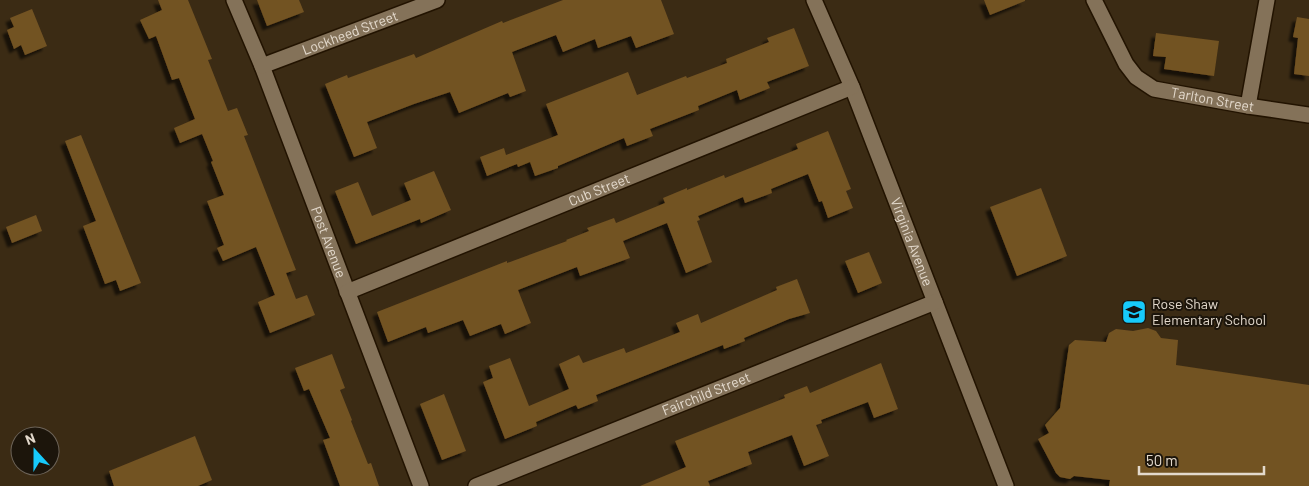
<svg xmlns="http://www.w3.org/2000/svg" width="1309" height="486" font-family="Barlow,sans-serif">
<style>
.building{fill:#725222;filter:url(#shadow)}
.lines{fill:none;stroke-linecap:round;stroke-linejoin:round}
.street-casing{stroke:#221300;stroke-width:18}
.street{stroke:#847259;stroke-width:15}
.labels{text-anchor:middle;stroke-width:4;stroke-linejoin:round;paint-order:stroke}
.street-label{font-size:14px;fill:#e3d9cc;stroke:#1c150b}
.poi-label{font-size:14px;fill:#e3d9cc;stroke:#1c150b;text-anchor:start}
</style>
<defs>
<filter id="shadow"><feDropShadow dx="-4.5" dy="4.5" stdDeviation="1" flood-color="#0009"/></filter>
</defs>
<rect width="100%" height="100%" fill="#3b2b14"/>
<g class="building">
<path d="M158,0H188L212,59L208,60L228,111L237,108L248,135L244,136L296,270L286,273L296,299L307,295L315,315L270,333L258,302L275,295L256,247L223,261L217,248L224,245L207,201L224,195L211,162L213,161L202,134L180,143L174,128L195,119L179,78L172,80L156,36L149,39L140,20L162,10Z"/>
<path d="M257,0H299L304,12L267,26Z"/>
<path d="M563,0H661L674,34L636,48L631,36L598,48L595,39L563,52L556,35L512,52L526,91L510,97L508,93L459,113L450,92L414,104L367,122L377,148L354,157L325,84L347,75L348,78L414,54L416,58L502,21L503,23Z"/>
<path d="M984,0H1025V1L990,15Z"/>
<path d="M32,9L47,46L25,55L21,45L14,49L7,30L14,27L10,18Z"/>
<path d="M1297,17L1309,19V76L1294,74L1298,38L1293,37Z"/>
<path d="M794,28L809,66L767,82L770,88L740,100L737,90L698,106L699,110L650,129L653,136L627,146L624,138L558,166V168L535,176L530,162L518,167L517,164L487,176L480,157L504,148L506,155L558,135L546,104L628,72L637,95L686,76L687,78L727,63L726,59L769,42L767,38Z"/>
<path d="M1156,33L1219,41L1214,76L1164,69L1166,57L1153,56Z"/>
<path d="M828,131L851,189L846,191L853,208L828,218L822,201L819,202L808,174L771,189L772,193L745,203L743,197L698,216L700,220L697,221L712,262L686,273L667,223L623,241L630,258L580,276L577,267L518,290L531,323L505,334L501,324L470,336L463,320L428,333L426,327L388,342L377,312L507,261V263L567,241L566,240L589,231L587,228L614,218L616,223L665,203L663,198L687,188V190L724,175L725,178L798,149L796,144Z"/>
<path d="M81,135L141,283L120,291L116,280L105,284L83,226L96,221L65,141Z"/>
<path d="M434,171L451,210L421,223L420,219L356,244L335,191L358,182L372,216L411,200L404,183Z"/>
<path d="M1041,188L1067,256L1017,276L990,207Z"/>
<path d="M36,215L42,231L12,243L6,227Z"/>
<path d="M869,252L882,283L858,293L845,261Z"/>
<path d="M797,279L810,313L789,319L744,338L745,341L724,349L723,345L596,395L598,401L578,409L576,405L536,422L537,426L505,439L483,382L493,378L489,366L510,358L529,406L569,389L559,364L579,355L583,363L624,348L626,353L680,332L676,323L698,314L701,323L777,290L776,287Z"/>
<path d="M1148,328L1156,331L1161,338L1178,340L1176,365L1309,385V486H1109L1110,480L1074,476L1070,479L1060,477L1056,473L1038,439L1049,433L1045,425L1060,408L1069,345L1075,340L1106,342L1109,333L1116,329L1133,331Z"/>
<path d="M332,354L345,388L340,390L352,420L351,421L368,464L371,463L379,486H340L323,440L330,438L309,389L304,391L295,368Z"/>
<path d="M881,363L898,409L874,418L868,402L821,420L822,423L816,425L829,456L804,466L792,435L748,452L752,464L708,481L710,486H640L686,467L675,441L785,398L784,395L807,386L810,393Z"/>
<path d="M444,394L466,451L442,460L420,404Z"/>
<path d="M195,436L212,480L198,486H114L109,471Z"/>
</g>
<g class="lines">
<defs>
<g id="street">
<path id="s1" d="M234,0L262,66L421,486"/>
<path id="s2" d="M814,0L852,87L1006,486"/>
<path id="s3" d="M1094,0L1126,64L1136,77L1154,89L1248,106L1309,115"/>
<path id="s4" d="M262,66L437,0"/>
<path d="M1248,106L1267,0"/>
<path id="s5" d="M347,292L852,87"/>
<path id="s6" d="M476,486L935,302"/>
</g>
</defs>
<use href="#street" class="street-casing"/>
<use href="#street" class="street"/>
</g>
<defs>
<symbol id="school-square" viewBox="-11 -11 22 22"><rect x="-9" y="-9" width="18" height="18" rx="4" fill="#17cafb" stroke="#1c150b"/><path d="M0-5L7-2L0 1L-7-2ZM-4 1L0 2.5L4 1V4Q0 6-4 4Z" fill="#111"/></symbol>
</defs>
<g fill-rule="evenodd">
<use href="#school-square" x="1120" y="298" width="28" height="28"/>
</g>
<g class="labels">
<g class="street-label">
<text dy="5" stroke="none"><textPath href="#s4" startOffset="94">Lockheed Street</textPath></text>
<text dy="5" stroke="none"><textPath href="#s3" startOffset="169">Tarlton Street</textPath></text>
<text dy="5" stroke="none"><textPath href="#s5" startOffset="272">Cub Street</textPath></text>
<text dy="5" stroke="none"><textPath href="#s2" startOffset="261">Virginia Avenue</textPath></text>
<text dy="5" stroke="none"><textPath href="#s1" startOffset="260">Post Avenue</textPath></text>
<text dy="5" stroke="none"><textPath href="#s6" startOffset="248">Fairchild Street</textPath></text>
</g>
<g class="poi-label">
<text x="1152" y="309">Rose Shaw<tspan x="1152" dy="16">Elementary School</tspan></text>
</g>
</g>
<g transform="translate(35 451) rotate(339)"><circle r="24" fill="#1c150b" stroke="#6c6358"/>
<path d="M0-4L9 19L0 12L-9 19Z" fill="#17cafb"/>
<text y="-8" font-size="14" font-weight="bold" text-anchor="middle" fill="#e3d9cc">N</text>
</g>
<path d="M1139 466v8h125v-8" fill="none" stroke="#e3d9cc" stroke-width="2.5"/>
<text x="1146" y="466" font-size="15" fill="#e3d9cc" stroke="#1c150b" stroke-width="4" paint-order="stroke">50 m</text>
</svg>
